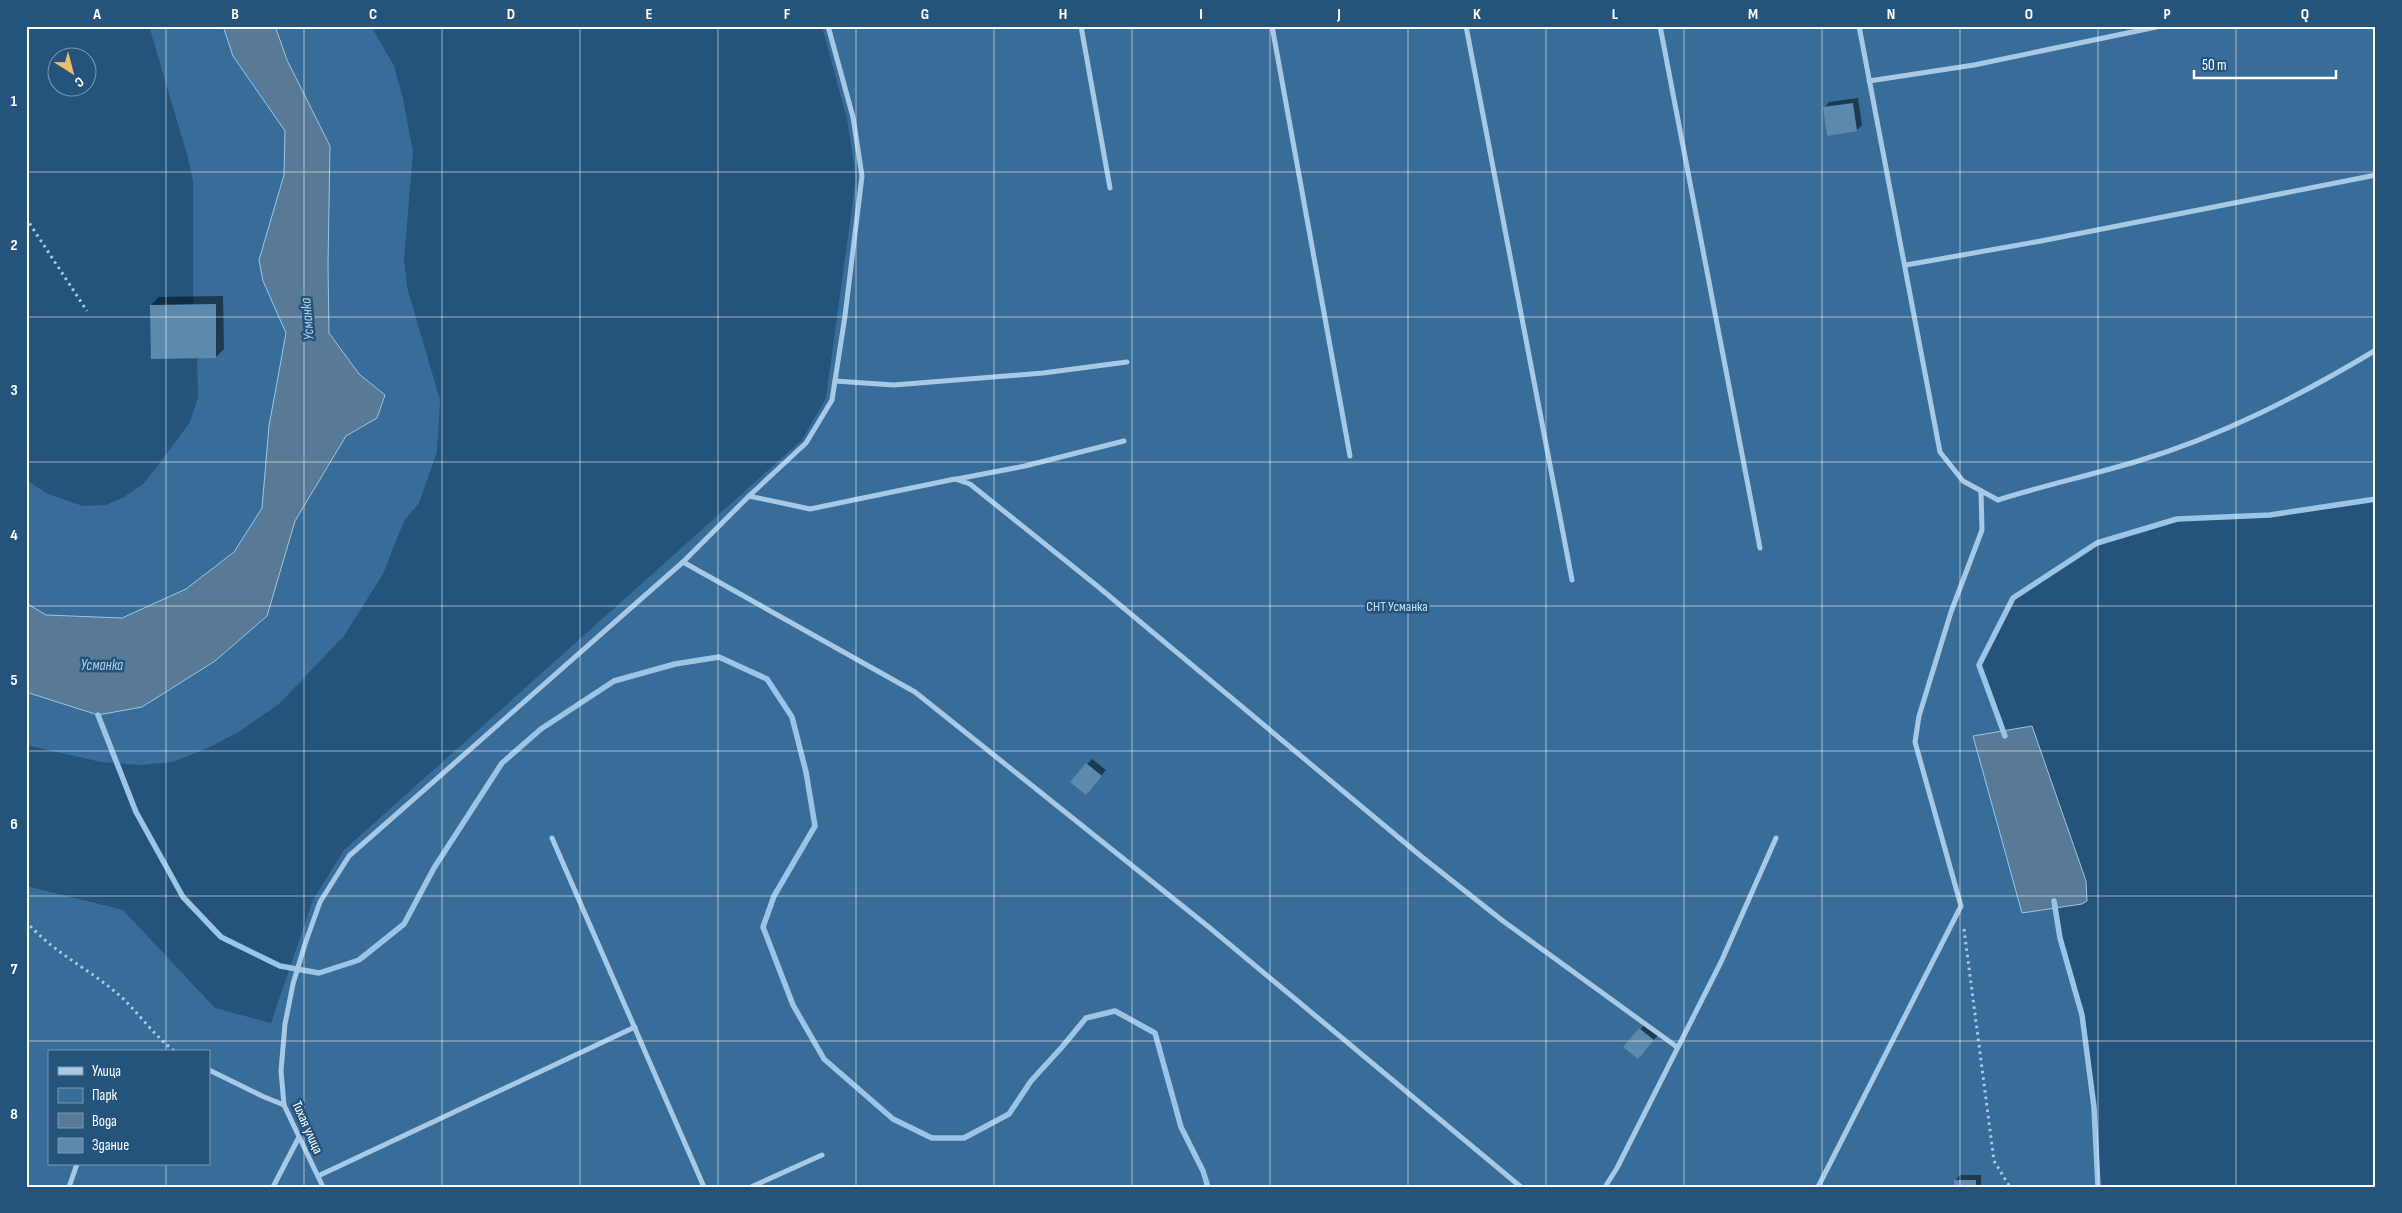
<svg xmlns="http://www.w3.org/2000/svg" width="2402" height="1213" font-family="'Sofia Sans Condensed',sans-serif">
<style>
.green{fill:#386d99;fill-rule:evenodd}
.water{fill:#587a97;stroke:#9cc5e5}
.shadow{fill:#0007}
.lines{fill:none;stroke-linecap:round;stroke-linejoin:round}
.stream{stroke:#9cc5e5;stroke-width:5.5}
.building{fill:#5d89ad}
.path{stroke:#a8c9e5;stroke-width:3;stroke-dasharray:2.5 4;stroke-linecap:butt}
.street{stroke:#a8c9e5;stroke-width:5}
.grid{fill:none;stroke:#fff;stroke-width:1;stroke-opacity:0.55}
.labels{text-anchor:middle;stroke-width:5;stroke-linejoin:round;paint-order:stroke}
.park-label{font-size:14px;fill:#cae1f4;stroke:#24537b}
.street-label{font-size:14px;fill:#fff;stroke:#24537b}
.water-label{font-size:15px;font-style:italic;fill:#b3d3ed;stroke:#24537b}
.neatline{fill:none;stroke:#fff;stroke-width:2}
.grid-label{font-size:16px;text-anchor:middle;font-weight:bold;fill:#fff}
</style>
<rect width="100%" height="100%" fill="#24537b"/>
<g class="green">
<path d="M149,26H371L394,66L403,98L413,152L404,259L407,287L440,400L437,452L419,503L404,521L383,574L344,636L279,704L240,731L212,746L173,762L141,765L101,762L26,745V480L48,494L83,506L106,505L124,497L143,484L159,464L190,422L198,397L197,346L193,290V181L188,158Z"/>
<path d="M822,26H2376V498L2270,515L2177,519L2097,543L2013,598L1979,665L2020,776L2054,898L2060,938L2082,1015L2094,1107L2098,1187H26V886L123,910L215,1008L271,1023L313,900L344,850L802,440L826,398L856,178L847,119ZM49,1052H209V1164H49Z"/>
</g>
<g class="water">
<path d="M223,26H275L287,60L330,146L328,265L329,333L359,374L385,395L377,418L346,436L295,521L267,616L215,661L142,707L98,715L26,692V603L46,615L122,618L186,589L234,552L262,508L269,426L286,333L263,281L259,260L284,175L285,131L233,56Z"/>
<path d="M2032,726L2086,881L2087,901L2082,904L2022,913L1973,736Z"/>
</g>
<g class="shadow">
<path d="M1858,98L1862,125L1857,130L1824,108L1829,102Z"/>
<path d="M223,296L224,349L216,357L151,305L159,297Z"/>
<path d="M1092,759L1106,770L1091,788L1087,764Z"/>
<path d="M1645,1024L1658,1035L1643,1052L1625,1047Z"/>
<path d="M1960,1175H1981V1187H1955V1181Z"/>
</g>
<g class="lines">
<g class="stream">
<path d="M98,715L136,812L183,897L221,937L280,966L319,973L359,960L404,924L434,868L502,763L541,729L614,681L675,664L719,657L767,679L792,717L806,772L815,826L774,896L763,927L793,1005L824,1059L893,1119L932,1138H964L1009,1114L1031,1081L1062,1047L1086,1018L1115,1011L1155,1033L1181,1127L1203,1171L1208,1187"/>
<path d="M2005,736L1979,665L2013,598L2097,543L2177,519L2270,515L2376,499"/>
<path d="M2054,901L2060,938L2082,1015L2094,1107L2098,1187"/>
</g>
</g>
<g class="building">
<path d="M1853,103L1857,131L1827,136L1823,107Z"/>
<path d="M216,304V358L151,359L150,305Z"/>
<path d="M1086,763L1102,776L1086,795L1070,782Z"/>
<path d="M1639,1028L1654,1040L1638,1059L1623,1047Z"/>
<rect x="1954" y="1180" width="22" height="7"/>
</g>
<g class="lines">
<g class="path">
<path d="M26,218L87,311"/>
<path d="M26,921C50,950 84,966 113,990C136,1008 152,1035 176,1052"/>
<path d="M1964,929L1994,1161L2010,1187"/>
</g>
<g class="street">
<path d="M1081,26L1110,188"/>
<path d="M1272,26L1350,456"/>
<path d="M1466,26L1572,580"/>
<path d="M1660,26L1760,548"/>
<path d="M1859,26L1940,452L1963,481L1998,500C2045,485 2092,475 2138,461C2222,436 2301,395 2376,350"/>
<path d="M1869,81L1974,65L2161,26"/>
<path d="M1906,265L2041,241L2376,175"/>
<path d="M835,381L894,385L1043,373L1127,362"/>
<path d="M957,479L1025,466L1124,441"/>
<path d="M749,496L810,509L955,479L970,484L1096,585L1422,857L1503,921L1677,1047"/>
<path d="M683,562L915,692L1210,928L1521,1187"/>
<path d="M552,838L704,1187"/>
<path d="M209,1070L262,1096L284,1105"/>
<path d="M318,1176L635,1027"/>
<path d="M69,1187L77,1164"/>
<path d="M273,1187L299,1137"/>
<path d="M323,1187L284,1105L281,1071L285,1024L293,984L305,944L320,902L349,856L683,562L749,496L806,443L832,400L845,316L862,176L853,117L828,26"/>
<path d="M751,1187L822,1155"/>
<path d="M1605,1187L1617,1168L1721,962L1776,838"/>
<path d="M1818,1187L1961,906L1915,742L1919,716L1951,612L1982,530L1981,491"/>
</g>
</g>
<path class="grid" d="M166,26V1052M304,26V1187M442,26V1187M580,26V1187M718,26V1187M856,26V1187M994,26V1187M1132,26V1187M1270,26V1187M1408,26V1187M1546,26V1187M1684,26V1187M1822,26V1187M1960,26V1187M2098,26V1187M2236,26V1187M26,172H2376M26,317H2376M26,462H2376M26,606H2376M26,751H2376M26,896H2376M26,1041H2376M166,1164V1187"/>
<g class="labels">
<g class="park-label">
<text x="1397" y="611">СНТ Усманка</text>
</g>
<g class="street-label">
<text transform="translate(308 1127) rotate(66)" y="5">Тихая улица</text>
</g>
<g class="water-label">
<text transform="translate(307 319) rotate(-95)" y="5">Усманка</text>
<text x="102" y="670">Усманка</text>
</g>
</g>
<rect width="2402" height="1213" fill="none" stroke="#24537b" stroke-width="55"/>
<rect x="48" y="1050" width="162" height="115" fill="#24537b" stroke="#7c98b0"/>
<rect x="58" y="1067" width="25" height="8" fill="#a8c9e5" stroke="#7c98b0"/>
<text x="92" y="1076" font-size="15" fill="#ffffff">Улица</text>
<rect x="58" y="1088" width="25" height="15" fill="#386d99" stroke="#7c98b0"/>
<text x="92" y="1100" font-size="15" fill="#ffffff">Парк</text>
<rect x="58" y="1113" width="25" height="15" fill="#587a97" stroke="#7c98b0"/>
<text x="92" y="1126" font-size="15" fill="#ffffff">Вода</text>
<rect x="58" y="1138" width="25" height="15" fill="#5d89ad" stroke="#7c98b0"/>
<text x="92" y="1150" font-size="15" fill="#ffffff">Здание</text>
<g transform="translate(72 72) rotate(144)"><circle r="24" fill="#24537b" stroke="#7c98b0"/>
<path d="M0-4L9 19L0 12L-9 19Z" fill="#efbc6b"/>
<text y="-8" font-size="14" font-weight="bold" text-anchor="middle" fill="#ffffff">С</text>
</g>
<path d="M2194 70v8h142v-8" fill="none" stroke="#ffffff" stroke-width="2.5"/>
<text x="2202" y="70" font-size="15" fill="#ffffff" stroke="#24537b" stroke-width="4" paint-order="stroke">50 m</text>
<rect x="28" y="28" width="2346" height="1158" class="neatline"/>
<g class="grid-label">
<text x="97" y="19">A</text>
<text x="235" y="19">B</text>
<text x="373" y="19">C</text>
<text x="511" y="19">D</text>
<text x="649" y="19">E</text>
<text x="787" y="19">F</text>
<text x="925" y="19">G</text>
<text x="1063" y="19">H</text>
<text x="1201" y="19">I</text>
<text x="1339" y="19">J</text>
<text x="1477" y="19">K</text>
<text x="1615" y="19">L</text>
<text x="1753" y="19">M</text>
<text x="1891" y="19">N</text>
<text x="2029" y="19">O</text>
<text x="2167" y="19">P</text>
<text x="2305" y="19">Q</text>
<text x="14" y="106">1</text>
<text x="14" y="250">2</text>
<text x="14" y="395">3</text>
<text x="14" y="540">4</text>
<text x="14" y="685">5</text>
<text x="14" y="829">6</text>
<text x="14" y="974">7</text>
<text x="14" y="1119">8</text>
</g>
</svg>
